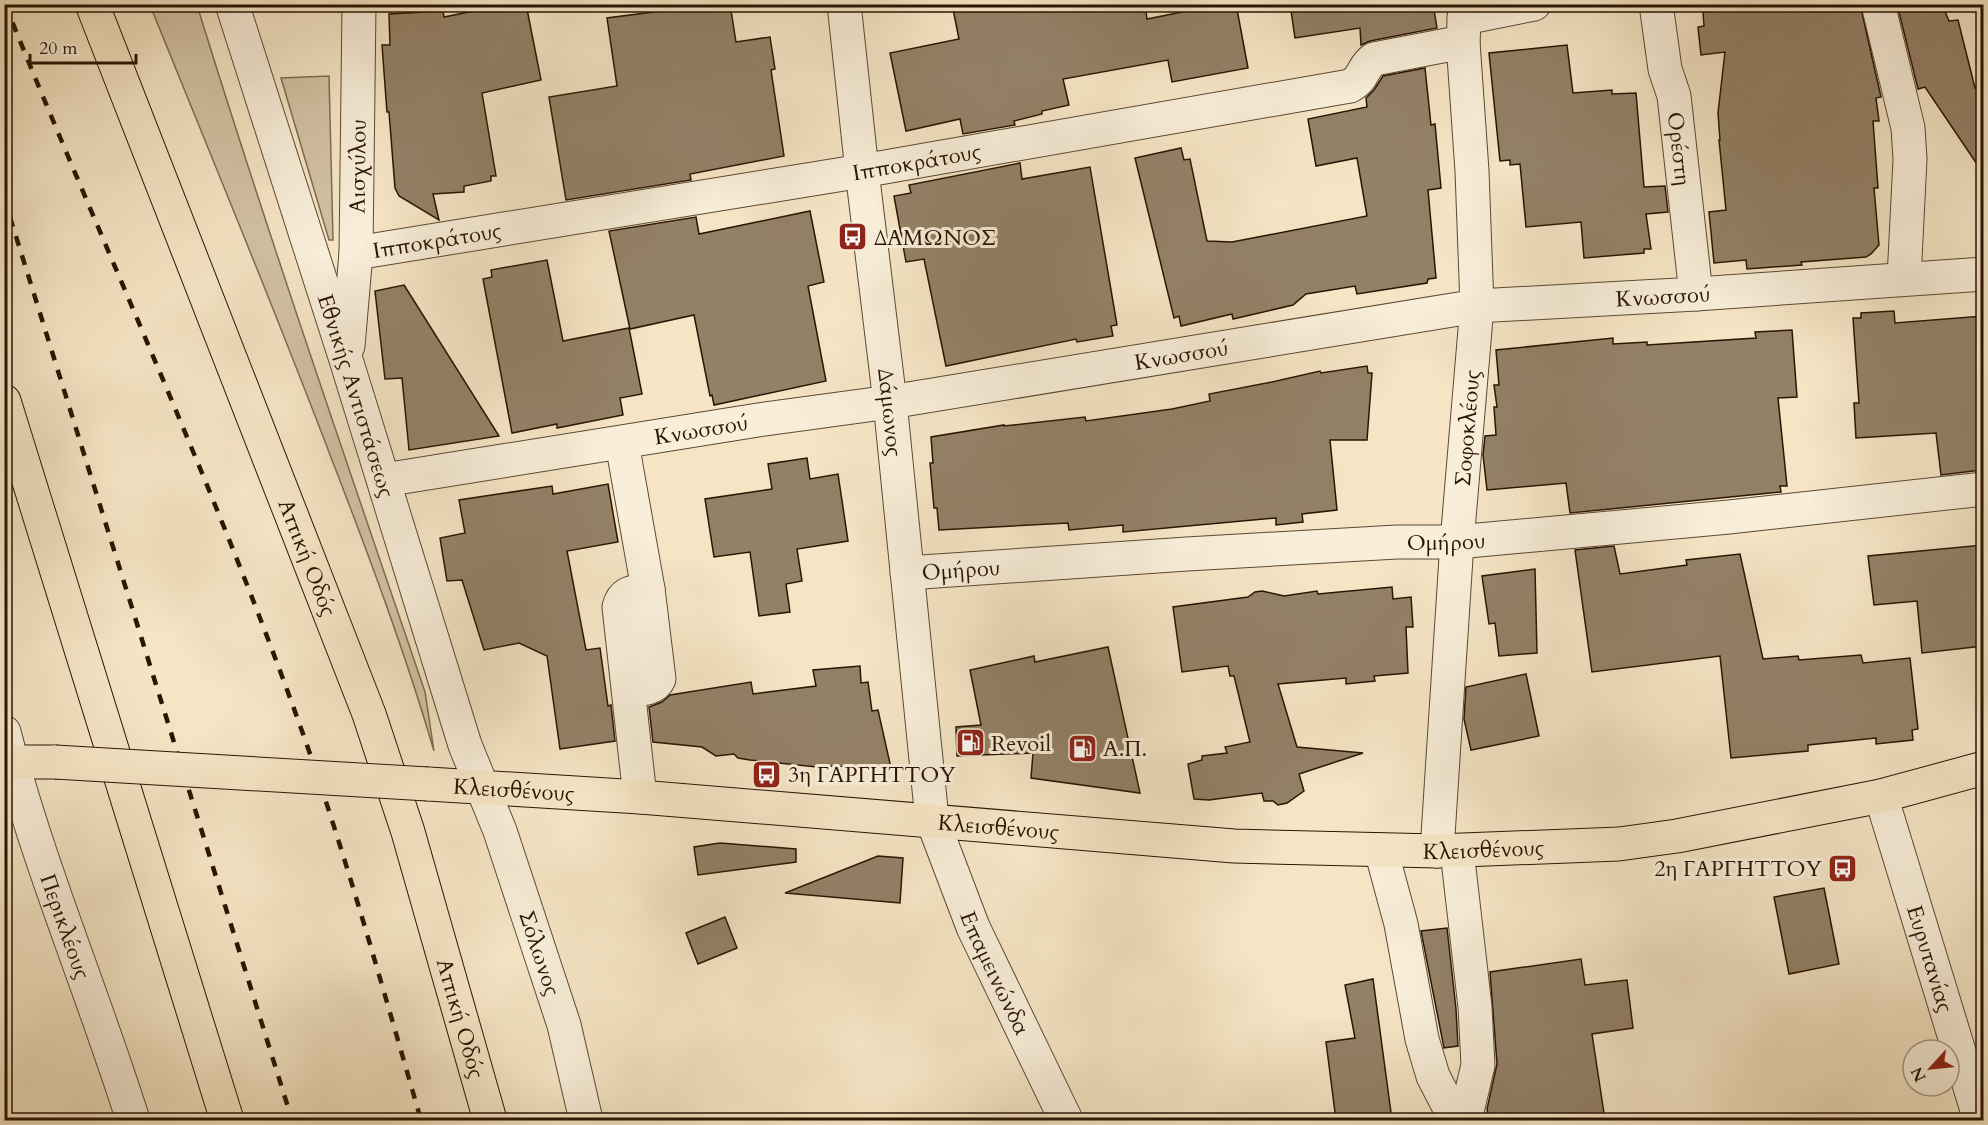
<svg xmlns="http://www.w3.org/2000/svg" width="1988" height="1125" font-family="Cardo,serif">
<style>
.green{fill:#d2c2a4;stroke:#7e6c53;stroke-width:1.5}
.building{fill:#938167;stroke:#291502;stroke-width:1.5}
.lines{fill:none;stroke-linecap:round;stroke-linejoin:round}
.minor-casing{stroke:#5c4933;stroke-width:35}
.major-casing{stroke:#291502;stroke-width:35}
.highway-casing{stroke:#291502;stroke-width:35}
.minor{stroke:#f8eed9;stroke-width:33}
.major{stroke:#f5e5c5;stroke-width:33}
.highway{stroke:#f5e5c5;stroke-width:33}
.rail{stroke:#291502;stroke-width:4.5;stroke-dasharray:10 10;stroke-linecap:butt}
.major-bridge-casing{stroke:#291502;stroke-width:35;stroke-linecap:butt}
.major-bridge{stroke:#f5e5c5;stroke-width:33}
.labels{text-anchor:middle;stroke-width:6;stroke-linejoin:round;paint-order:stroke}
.street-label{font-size:22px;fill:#291502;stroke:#f8eed9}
.poi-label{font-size:22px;fill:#291502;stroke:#f8eed9;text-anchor:start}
</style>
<rect width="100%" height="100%" fill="#f5e5c5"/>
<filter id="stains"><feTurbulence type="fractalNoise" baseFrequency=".00333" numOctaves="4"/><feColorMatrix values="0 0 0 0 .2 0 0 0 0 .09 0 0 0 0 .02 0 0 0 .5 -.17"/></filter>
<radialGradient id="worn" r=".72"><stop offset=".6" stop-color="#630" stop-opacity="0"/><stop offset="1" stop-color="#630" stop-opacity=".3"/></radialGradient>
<g class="green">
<path d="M150,5H197C268,235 347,463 425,692L434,751C405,652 369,556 332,460C274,307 211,156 150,5Z"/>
<path d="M329,76L333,240H329L281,78Z"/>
</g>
<g class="building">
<path d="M508,4H526L541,80L482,93L496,176H491V181L464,186V192L433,194L439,220L399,196L395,188L389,112H387L382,45H390L389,14L443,11L444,17Z"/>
<path d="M668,4H730L736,42L770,37L775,69L771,70L784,156L690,174L691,180L566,200L549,97L617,86L607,18L669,10Z"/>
<path d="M952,4H1145L1147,19L1222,4H1236L1248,68L1172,82L1168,60L1063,79L1069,105L1042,111V114L1014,121L1015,125L963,134L960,119L906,131L890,53L959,39Z"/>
<path d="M1290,4H1433L1437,28L1370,41L1361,45L1360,28L1295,38Z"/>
<path d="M1731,4H1860L1881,97L1876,98L1879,121H1873L1878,188H1874L1879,245L1871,254L1866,257L1801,262L1802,265L1747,269L1746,260L1714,263L1709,212L1726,210L1719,140H1720L1718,113L1725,52L1701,55L1698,27L1704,26L1703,12L1732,8Z"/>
<path d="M1897,4H1942L1949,21L1958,20L1975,88L1983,85V173L1925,87L1918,89Z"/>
<path d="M1567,45L1573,93L1612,90V94L1636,93L1644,187L1665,186L1668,212L1646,214L1651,249H1644V253L1584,258L1581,222L1526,227L1520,164L1510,165V160L1500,161L1489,53Z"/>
<path d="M1425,68L1431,125L1435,124L1441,188L1428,190L1436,278L1428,279L1427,283L1357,294L1355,286L1306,294L1293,305L1233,319L1232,314L1181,326L1179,316L1174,318L1135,158L1181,148L1184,160L1190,159L1207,241L1232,242L1367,216L1357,158L1316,166L1308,119L1367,107L1366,98L1374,90L1383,76Z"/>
<path d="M1020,163L1022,179L1090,167L1117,325L1111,326L1113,336L1077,342L1076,339L946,366L924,259L906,262L894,196L911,193L909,185Z"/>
<path d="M810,211L824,282L808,286L826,381L714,405L712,395L710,396L694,315L630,329L609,231L696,217L699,234Z"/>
<path d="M547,260L563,341L629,328L642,394L620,398L623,415L557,428V424L512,433L483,279L492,277L491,270Z"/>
<path d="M404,285L499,436L409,450L402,378L385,379L375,291Z"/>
<path d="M1894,311L1895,323L1983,316V441L1978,442L1981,470L1941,475L1936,433L1856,438L1854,403H1859L1853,318H1861V313Z"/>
<path d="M1792,330L1797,397L1778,398L1787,486H1780L1781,492L1570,513L1566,483L1487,490L1483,455L1485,436L1496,435L1494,407H1497L1494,385H1499L1496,350L1613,338V344L1647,342V345L1756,338L1755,332Z"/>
<path d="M1367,366L1368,373H1372L1367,440H1330L1337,510L1302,514L1303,522L1276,525V518L1123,532V525L1069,530L1068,523L939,530L937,508H934L930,463H933L931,437L1004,425V426L1085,417L1086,421L1172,409L1210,401L1209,394L1272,382L1320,371L1321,373Z"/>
<path d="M807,458L810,479L838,474L848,541L797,549L802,581L786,584L790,612L759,616L750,552L714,557L705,499L772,489L768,464Z"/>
<path d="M608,484L618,542L567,551L586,650L600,648L608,706L611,705L615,741L560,749L547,656L519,643L484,650L462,580L447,581L440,538L465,533L459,500L552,486L553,494Z"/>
<path d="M1983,545V646L1922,653L1917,601L1874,605L1868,556Z"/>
<path d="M1614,546L1620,574L1687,565L1686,560L1740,554L1763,659L1798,656L1799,660L1861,655L1863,663L1910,658L1918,729L1912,730L1913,740L1876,744V738L1808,745V751L1731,758L1720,656L1592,672L1575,550Z"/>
<path d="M1535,569L1537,653L1499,656L1495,623L1489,624L1482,576Z"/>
<path d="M1392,587L1393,599L1411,597L1413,627H1406L1408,673L1374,676L1375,681L1346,684V678L1278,684L1297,747L1363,753L1299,774L1304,791L1287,803L1278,805L1273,801H1264L1262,793L1209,800L1194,799L1188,764L1202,760V756L1227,753L1225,747L1250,742L1234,676H1230L1228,666L1182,672L1173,607L1248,597L1255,592L1262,591L1284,596L1317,591L1318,594Z"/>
<path d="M1108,647L1140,793L1031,778L1033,753L957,756L956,727L981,725L970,670L1034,656L1035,662Z"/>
<path d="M860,666L861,683L868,682L872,711L878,710L891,768L826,766V768L750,760L738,758L734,754L716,756L702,747L653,742L649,707L662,702L670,695L751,682L753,694L816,686L813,670Z"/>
<path d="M1526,674L1539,736L1471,750L1464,719L1466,687Z"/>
<path d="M720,843L796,849V862L698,875L694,847Z"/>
<path d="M878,856L903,858L900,903L785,893Z"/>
<path d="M1824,888L1839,964L1789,974L1774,897Z"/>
<path d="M725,917L737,948L698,964L686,933Z"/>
<path d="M1447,928L1456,1009L1458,1046L1444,1048L1421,931Z"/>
<path d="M1581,959L1585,985L1627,980L1633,1028L1592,1034L1605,1120H1489L1487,1109L1497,1064L1490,972Z"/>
<path d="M1373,979L1392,1120H1336L1326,1042L1355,1038L1345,985Z"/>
</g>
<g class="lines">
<defs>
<g id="minor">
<path id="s1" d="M232,4L347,363L465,745L500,831L564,1025L586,1120"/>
<path id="s2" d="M844,4L862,171L890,402L932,819L973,927L1066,1120"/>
<path id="s3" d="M1656,4L1665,69L1674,96L1696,294"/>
<path d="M1878,4L1908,128L1910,159L1904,279"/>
<path d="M1464,18L1534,4"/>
<path id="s4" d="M356,253L862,171L1350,86C1366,77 1361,68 1374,59L1463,42"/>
<path id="s5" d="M348,346L356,253L359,4"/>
<path d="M622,443L648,589L659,679C654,690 640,689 629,690"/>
<path id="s6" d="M384,480L758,420L890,402L1477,306L1696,294L1984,274"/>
<path id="s7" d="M907,573L1187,554L1397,542H1457L1729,517L1984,489"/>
<path id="s8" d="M4,732C38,864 92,990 133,1120"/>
<path id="s9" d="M1881,796L1980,1120"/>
<path d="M640,797L619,607C623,591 634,592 648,589"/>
<path d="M1381,850L1401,924L1422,1039L1433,1076L1449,1107L1465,1120"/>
<path id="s10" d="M1437,851L1457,542L1477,306L1472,171L1463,42L1465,4"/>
<path d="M1457,851L1475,1007L1478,1065L1465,1120"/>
</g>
<g id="major">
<path d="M4,762H55"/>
<path id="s11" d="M428,784L640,797L1234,846L1437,851L1619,844L1677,836L1881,796L1984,768"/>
</g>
<g id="highway">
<path id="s12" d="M92,4L369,714L408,832L490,1120"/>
<path d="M4,401L227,1120"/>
</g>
</defs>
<use href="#minor" class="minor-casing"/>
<use href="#major" class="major-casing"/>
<use href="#highway" class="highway-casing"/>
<use href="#minor" class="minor"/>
<use href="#major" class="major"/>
<use href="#highway" class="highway"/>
<g class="rail">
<path d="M5,4C105,252 219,495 308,748C350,870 385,996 421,1120"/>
<path d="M4,198L292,1120"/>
</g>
<defs>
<path id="major-bridge" d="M55,762L428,784"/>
</defs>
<use href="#major-bridge" class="major-bridge-casing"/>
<use href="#major-bridge" class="major-bridge"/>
</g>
<defs>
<symbol id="bus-square" viewBox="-11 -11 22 22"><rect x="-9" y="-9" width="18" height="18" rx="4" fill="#8f2418" stroke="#f8eed9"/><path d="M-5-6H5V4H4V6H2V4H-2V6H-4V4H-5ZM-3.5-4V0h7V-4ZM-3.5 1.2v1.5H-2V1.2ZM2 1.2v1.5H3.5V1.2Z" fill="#fff"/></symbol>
<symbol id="fuel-square" viewBox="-11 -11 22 22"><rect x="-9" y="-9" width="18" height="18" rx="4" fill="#8f2418" stroke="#f8eed9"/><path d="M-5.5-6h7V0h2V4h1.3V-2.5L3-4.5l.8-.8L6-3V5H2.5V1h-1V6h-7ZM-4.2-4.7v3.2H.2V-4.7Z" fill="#fff"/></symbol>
</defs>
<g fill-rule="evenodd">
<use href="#bus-square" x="836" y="220" width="33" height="33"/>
<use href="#fuel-square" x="954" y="726" width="33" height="33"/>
<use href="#fuel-square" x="1066" y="732" width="33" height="33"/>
<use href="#bus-square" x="750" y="758" width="33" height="33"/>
<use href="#bus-square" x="1826" y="852" width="33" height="33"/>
</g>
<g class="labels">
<g class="street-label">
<text dy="8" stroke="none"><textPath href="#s3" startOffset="147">Ορέστη</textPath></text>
<text dy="8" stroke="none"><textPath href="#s4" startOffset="568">Ιπποκράτους</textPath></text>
<text dy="8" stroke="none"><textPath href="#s5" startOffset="180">Αισχύλου</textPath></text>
<text dy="8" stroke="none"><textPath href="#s4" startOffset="82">Ιπποκράτους</textPath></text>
<text dy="8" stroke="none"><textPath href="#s6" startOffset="1293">Κνωσσού</textPath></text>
<text dy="8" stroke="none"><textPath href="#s6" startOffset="807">Κνωσσού</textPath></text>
<text dy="8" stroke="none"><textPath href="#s1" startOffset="411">Εθνικής Αντιστάσεως</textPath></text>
<text dy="8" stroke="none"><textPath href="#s2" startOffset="411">Δάμωνος</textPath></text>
<text dy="8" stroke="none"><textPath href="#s10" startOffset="424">Σοφοκλέους</textPath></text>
<text dy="8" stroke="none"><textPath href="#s6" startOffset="321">Κνωσσού</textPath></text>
<text dy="8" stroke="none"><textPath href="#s7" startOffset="540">Ομήρου</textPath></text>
<text dy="8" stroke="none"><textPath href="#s12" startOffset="594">Αττική Οδός</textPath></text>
<text dy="8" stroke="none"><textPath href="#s7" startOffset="54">Ομήρου</textPath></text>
<text dy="8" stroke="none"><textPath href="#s11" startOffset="86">Κλεισθένους</textPath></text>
<text dy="8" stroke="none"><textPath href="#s11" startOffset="572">Κλεισθένους</textPath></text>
<text dy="8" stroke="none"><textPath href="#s11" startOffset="1058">Κλεισθένους</textPath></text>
<text dy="8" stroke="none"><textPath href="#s8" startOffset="204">Περικλέους</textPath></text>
<text dy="8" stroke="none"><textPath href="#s1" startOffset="998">Σόλωνος</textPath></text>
<text dy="8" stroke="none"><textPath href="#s9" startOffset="170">Ευρυτανίας</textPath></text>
<text dy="8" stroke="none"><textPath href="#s2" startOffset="986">Επαμεινώνδα</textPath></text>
<text dy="8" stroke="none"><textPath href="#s12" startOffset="1080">Αττική Οδός</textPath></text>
</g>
<g class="poi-label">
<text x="874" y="245">ΔΑΜΩΝΟΣ</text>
<text x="991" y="751">Revoil</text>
<text x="1103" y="756">Α.Π.</text>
<text x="788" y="782">3η ΓΑΡΓΗΤΤΟΥ</text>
<text x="1822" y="876" text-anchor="end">2η ΓΑΡΓΗΤΤΟΥ</text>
</g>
</g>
<rect width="1988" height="1125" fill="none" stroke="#f5e5c5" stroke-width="24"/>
<rect x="6" y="6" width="1976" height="1113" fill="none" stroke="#291502" stroke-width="3"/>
<rect x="12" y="12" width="1964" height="1101" fill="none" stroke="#291502" stroke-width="1.5"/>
<g transform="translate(1931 1068) rotate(243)"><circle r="28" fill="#f8eed9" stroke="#a59783" stroke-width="1.5"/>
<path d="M0-4.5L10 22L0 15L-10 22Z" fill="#8f2418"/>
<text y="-9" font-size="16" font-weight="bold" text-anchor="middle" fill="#291502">N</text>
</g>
<path d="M30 54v9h106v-9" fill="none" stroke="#291502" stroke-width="3"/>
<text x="39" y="54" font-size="18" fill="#291502" stroke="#f8eed9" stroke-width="4.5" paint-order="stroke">20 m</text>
<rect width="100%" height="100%" filter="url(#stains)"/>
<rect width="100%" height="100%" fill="url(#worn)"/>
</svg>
